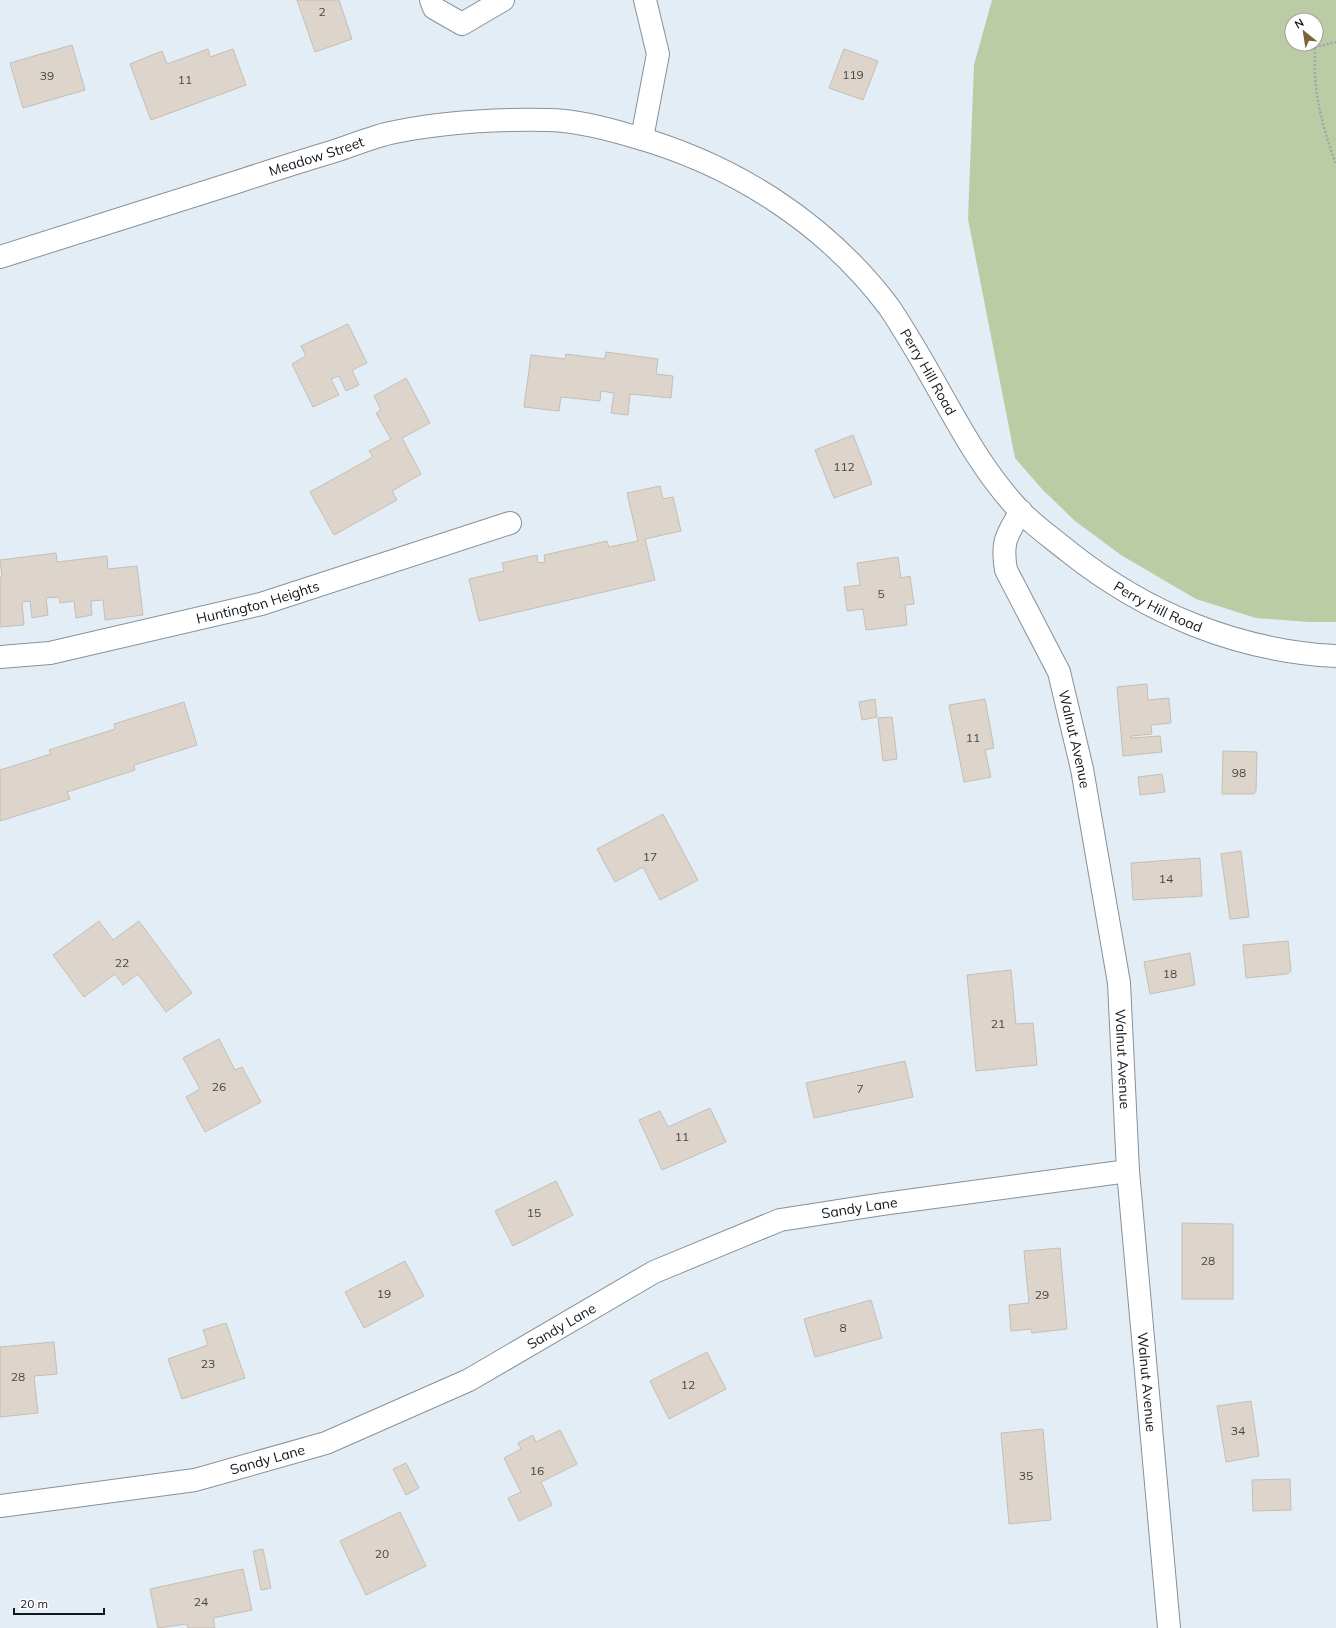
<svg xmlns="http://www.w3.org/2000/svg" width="1336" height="1628" font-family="Mulish,sans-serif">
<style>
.green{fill:#bbcba4;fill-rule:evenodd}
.building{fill:#ddd5cb;stroke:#c5beb4}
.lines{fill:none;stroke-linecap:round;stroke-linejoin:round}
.minor-casing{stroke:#889199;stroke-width:24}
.tertiary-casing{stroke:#889199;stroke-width:24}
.path{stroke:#9fa6ad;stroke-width:2.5;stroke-dasharray:2 2;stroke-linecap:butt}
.minor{stroke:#fff;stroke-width:22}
.tertiary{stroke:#fff;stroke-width:22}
.labels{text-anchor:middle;stroke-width:3;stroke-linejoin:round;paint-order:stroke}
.number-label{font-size:12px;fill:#474747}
.street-label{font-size:14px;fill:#15181b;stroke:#fff}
</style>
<rect width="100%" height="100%" fill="#e3edf6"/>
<path class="green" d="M992,0H1336V622H1309L1256,618L1196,599L1121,555L1075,521L1042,489L1015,458L968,219L974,65ZM1292,20H1316V44H1292Z"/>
<g class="building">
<path d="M297,0H339L352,39L315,52Z"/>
<path d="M72,45L85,90L23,108L10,63Z"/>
<path d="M208,49L210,57L233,49L246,85L151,120L130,64L162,51L167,64Z"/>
<path d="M844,49L878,61L863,100L829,88Z"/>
<path d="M348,324L367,363L352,370L359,385L346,391L339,376L331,379L339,395L313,407L292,364L306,356L301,346Z"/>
<path d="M606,352L658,359L656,374L673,376L671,398L630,394L628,415L611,413L614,393L601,391L600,401L561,397L559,411L524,407L531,355L565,359L566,354L605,359Z"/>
<path d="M406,378L430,423L402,438L421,474L392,491L397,500L334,535L310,492L373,457L369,451L391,439L376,413L381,410L374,396Z"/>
<path d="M853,435L872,484L834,498L815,450Z"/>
<path d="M660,486L663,499L673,497L681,531L645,539L655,580L479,621L469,579L504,571L502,563L537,555L538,563L545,562L544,555L607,541L609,547L638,541L627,493Z"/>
<path d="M56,553L57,562L107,556L108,569L137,566L143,615L105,620L103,600L91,601L92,615L76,618L74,601L60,603L59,597L46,598L48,615L32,618L30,601L22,602L24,625L0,627V577L2,576L0,560Z"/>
<path d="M898,557L901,578L910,576L914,604L905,605L907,625L866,630L863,609L847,611L844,587L860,585L857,563Z"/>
<path d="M1147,684L1148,700L1169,698L1171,723L1151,725L1152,734L1131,736L1130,738L1160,736L1162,752L1123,756L1117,687Z"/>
<path d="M875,699L877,717L862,720L859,702Z"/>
<path d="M985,699L994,748L985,750L991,777L964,782L949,705Z"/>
<path d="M184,702L197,745L134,765L135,770L67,792L70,799L0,821V770L51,754L49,750L115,729L114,724Z"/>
<path d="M892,717L897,759L883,761L878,718Z"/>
<path d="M1223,751L1257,752L1256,791L1254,794H1222Z"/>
<path d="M1162,774L1165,792L1140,795L1138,777Z"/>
<path d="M663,814L698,880L660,900L643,867L615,882L597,849Z"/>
<path d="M1241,851L1249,917L1230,919L1221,854Z"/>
<path d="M1200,858L1202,896L1133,900L1131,863Z"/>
<path d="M99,921L113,940L139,921L192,993L166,1012L138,974L123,985L115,974L84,997L53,955Z"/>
<path d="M1288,941L1291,971L1287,974L1246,978L1243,945Z"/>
<path d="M1190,953L1195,985L1150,994L1144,962Z"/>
<path d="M1011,970L1016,1024L1033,1023L1037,1065L976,1071L967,975Z"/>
<path d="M219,1039L235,1070L242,1067L261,1102L205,1132L186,1097L200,1089L183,1058Z"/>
<path d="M905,1061L913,1097L814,1118L806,1083Z"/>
<path d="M710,1108L726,1142L662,1170L639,1120L660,1111L668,1127Z"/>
<path d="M556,1181L573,1215L513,1246L495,1211Z"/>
<path d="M1182,1223L1233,1224V1299H1182Z"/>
<path d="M1060,1248L1067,1329L1032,1333L1031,1329L1011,1331L1009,1305L1029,1303L1024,1251Z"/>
<path d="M405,1261L424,1296L364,1328L345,1292Z"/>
<path d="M871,1300L882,1338L815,1357L804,1319Z"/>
<path d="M226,1323L245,1378L182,1399L168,1359L208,1345L203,1330Z"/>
<path d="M54,1342L57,1374L34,1376L38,1413L0,1417V1347Z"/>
<path d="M707,1352L726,1389L669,1419L650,1381Z"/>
<path d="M1251,1401L1259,1456L1226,1462L1217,1406Z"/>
<path d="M1043,1429L1051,1520L1009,1524L1001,1433Z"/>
<path d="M560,1430L577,1464L541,1482L552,1505L519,1521L508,1498L521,1492L504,1458L521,1449L518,1443L533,1435L536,1442Z"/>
<path d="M406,1463L419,1488L406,1495L393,1469Z"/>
<path d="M1290,1479L1291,1510L1253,1511L1252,1480Z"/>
<path d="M400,1512L426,1566L366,1595L340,1541Z"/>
<path d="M263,1549L271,1588L261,1590L253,1551Z"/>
<path d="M243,1569L252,1610L213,1618L215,1628H188L187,1624L158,1628L150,1589Z"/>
</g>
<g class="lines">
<defs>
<g id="minor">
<path d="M431,0L434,8L462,24L503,0"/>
<path d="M642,138L658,54L645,0"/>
<path id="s1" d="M1021,511C1007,535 1001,541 1006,570L1059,672L1082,769L1119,983L1128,1171L1169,1628"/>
<path id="s2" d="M0,657L50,653L261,604L510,523"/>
<path id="s3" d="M0,1506L195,1480L326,1443L469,1380L654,1272L780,1220L883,1204L1128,1171"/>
</g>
<g id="tertiary">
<path id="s4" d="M0,257C80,232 160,206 240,181C273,170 305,160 338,150C355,144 373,137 390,133C442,122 494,119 547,120C575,120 605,128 632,136C733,164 825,222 889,307C898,320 906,334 914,347C948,403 975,464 1021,512C1036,527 1053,539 1069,552C1146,613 1237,651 1336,656"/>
</g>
</defs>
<use href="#minor" class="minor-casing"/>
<use href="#tertiary" class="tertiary-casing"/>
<g class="path">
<path d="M1314,44C1316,54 1314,65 1315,75C1317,106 1325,135 1336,164"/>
<path d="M1315,47L1336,42"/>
</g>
<use href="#minor" class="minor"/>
<use href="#tertiary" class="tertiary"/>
</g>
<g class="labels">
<g class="number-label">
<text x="322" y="16">2</text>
<text x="853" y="79">119</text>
<text x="47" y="80">39</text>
<text x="185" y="84">11</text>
<text x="844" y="471">112</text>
<text x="881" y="598">5</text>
<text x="973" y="742">11</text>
<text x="1239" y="777">98</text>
<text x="650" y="861">17</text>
<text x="1166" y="883">14</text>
<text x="122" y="967">22</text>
<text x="1170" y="978">18</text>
<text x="998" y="1028">21</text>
<text x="219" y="1091">26</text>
<text x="860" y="1093">7</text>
<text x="682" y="1141">11</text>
<text x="534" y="1217">15</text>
<text x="1208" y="1265">28</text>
<text x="384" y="1298">19</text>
<text x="1042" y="1299">29</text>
<text x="843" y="1332">8</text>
<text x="208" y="1368">23</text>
<text x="18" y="1381">28</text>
<text x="688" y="1389">12</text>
<text x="1238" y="1435">34</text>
<text x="537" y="1475">16</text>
<text x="1026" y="1480">35</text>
<text x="382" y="1558">20</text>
<text x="201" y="1606">24</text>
</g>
<g class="street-label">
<text dy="5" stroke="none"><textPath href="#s4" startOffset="332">Meadow Street</textPath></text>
<text dy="5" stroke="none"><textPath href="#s4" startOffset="1044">Perry Hill Road</textPath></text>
<text dy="5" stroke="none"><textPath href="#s2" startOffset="264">Huntington Heights</textPath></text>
<text dy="5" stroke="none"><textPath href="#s4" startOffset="1380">Perry Hill Road</textPath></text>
<text dy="5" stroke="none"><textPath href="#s1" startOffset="247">Walnut Avenue</textPath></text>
<text dy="5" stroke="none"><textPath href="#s1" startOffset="571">Walnut Avenue</textPath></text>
<text dy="5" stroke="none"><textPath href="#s3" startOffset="920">Sandy Lane</textPath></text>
<text dy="5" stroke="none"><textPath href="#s3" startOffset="596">Sandy Lane</textPath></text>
<text dy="5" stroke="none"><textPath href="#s1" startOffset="895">Walnut Avenue</textPath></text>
<text dy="5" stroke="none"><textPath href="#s3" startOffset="272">Sandy Lane</textPath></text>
</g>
</g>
<g transform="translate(1304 32) rotate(330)"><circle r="19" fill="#ffffff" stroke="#a1a3a4"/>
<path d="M0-3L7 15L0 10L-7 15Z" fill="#7b6535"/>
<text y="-6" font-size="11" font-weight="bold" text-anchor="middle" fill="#15181b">N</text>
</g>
<path d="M14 1608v6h90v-6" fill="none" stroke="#15181b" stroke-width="2"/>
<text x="20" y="1608" font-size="12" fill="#15181b" stroke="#ffffff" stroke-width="3" paint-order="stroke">20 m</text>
</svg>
